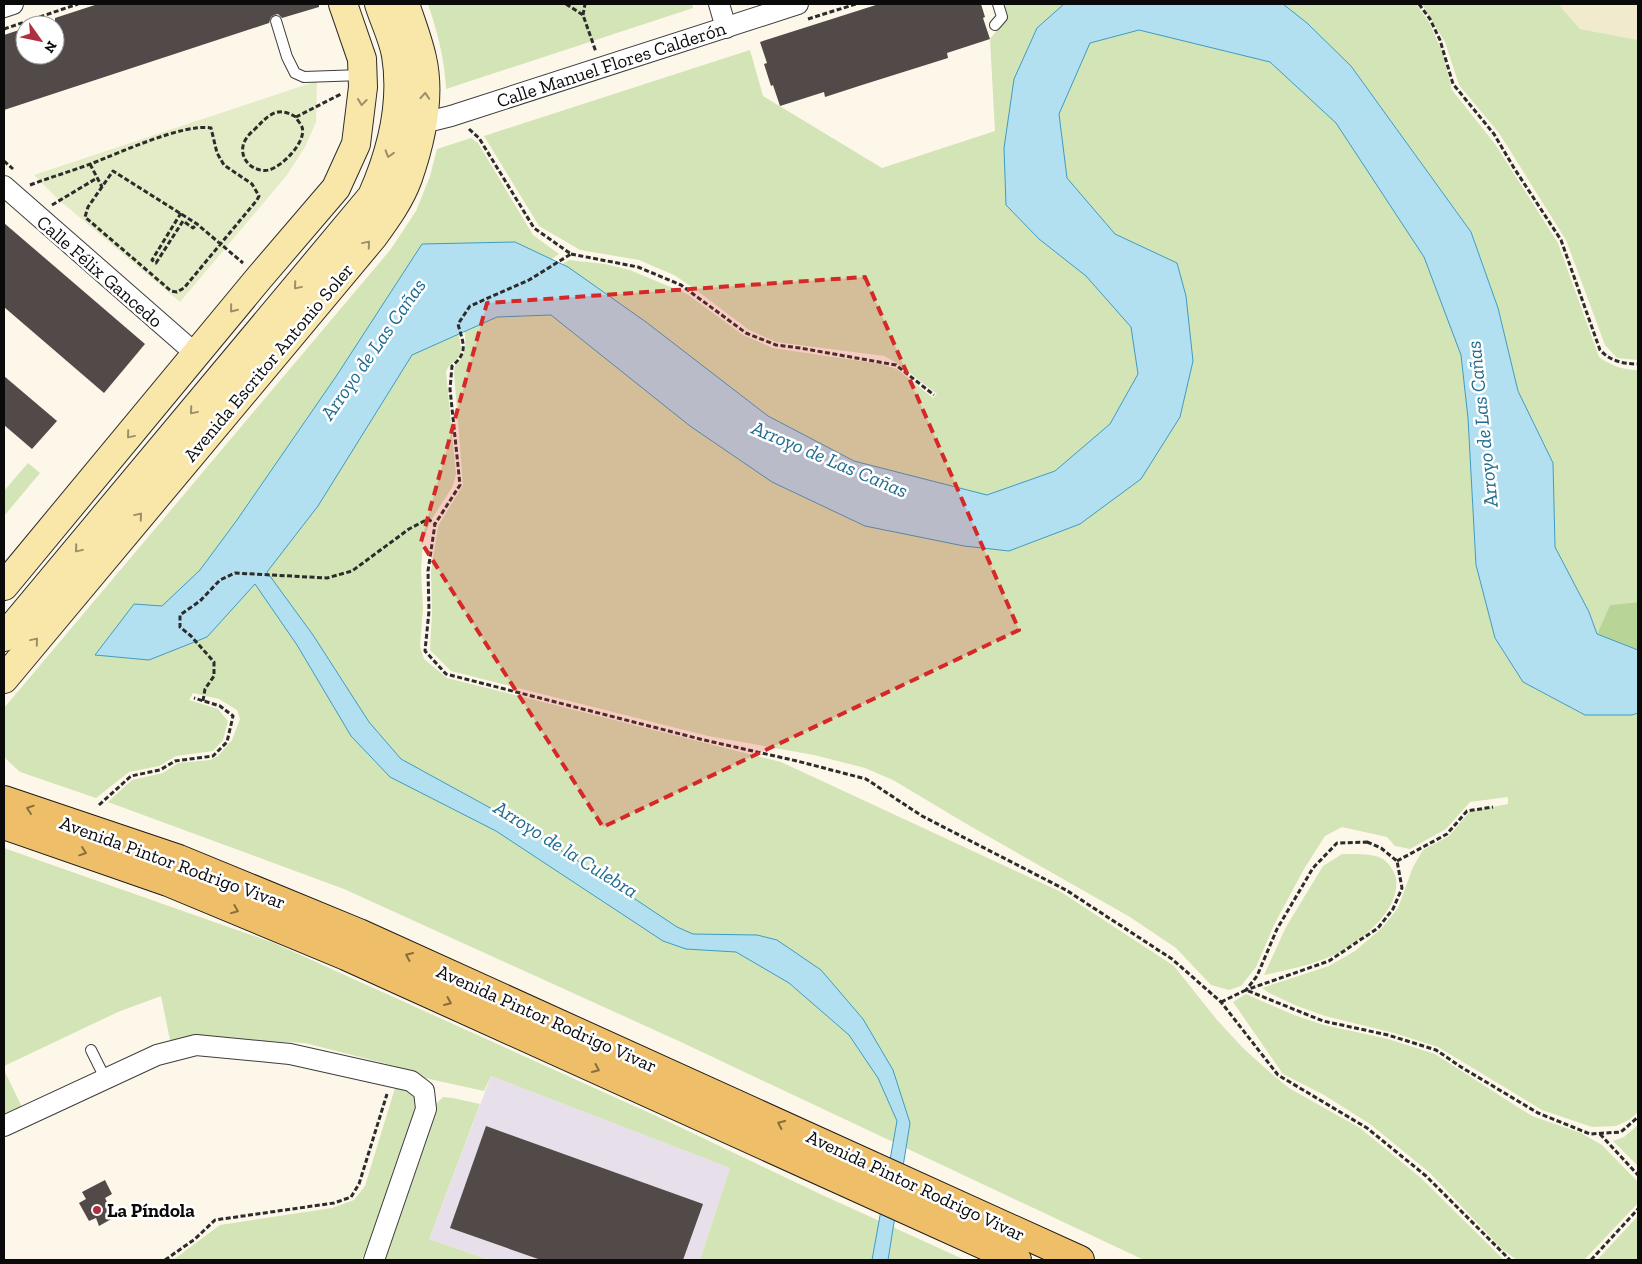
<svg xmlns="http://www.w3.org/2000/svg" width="1642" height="1264" font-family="'Zilla Slab',serif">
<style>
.industrial{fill:#e7dfe9}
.farmland{fill:#f1eacc}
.green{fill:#d3e4b6}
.forest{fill:#b9d497}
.pitch{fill:#e3ecc7}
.water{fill:#b2e0f1;stroke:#3e9cc2}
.building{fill:#524a48}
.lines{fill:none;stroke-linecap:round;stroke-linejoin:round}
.lane-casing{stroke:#3d3d3d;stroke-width:12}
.street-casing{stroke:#3d3d3d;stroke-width:22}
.secondary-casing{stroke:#2c2c2c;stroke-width:30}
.primary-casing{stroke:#1b1b1b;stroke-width:30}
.path{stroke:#2c2c2c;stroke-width:3;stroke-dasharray:5 2.5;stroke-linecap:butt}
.lane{stroke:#fff;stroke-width:10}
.street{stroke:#fff;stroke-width:20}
.secondary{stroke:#f9e7a9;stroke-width:28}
.primary{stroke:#eebf68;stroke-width:28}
.oneway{stroke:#998f69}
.oneway2{stroke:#876e3e}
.marked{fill:#d62828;fill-opacity:0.2;stroke:#d62828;stroke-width:4;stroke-dasharray:10 6;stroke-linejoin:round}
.poi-dot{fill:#af2e42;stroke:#fff;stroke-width:2}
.labels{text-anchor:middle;stroke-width:5;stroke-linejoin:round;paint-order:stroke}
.street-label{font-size:19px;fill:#0a0a0a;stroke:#fff}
.poi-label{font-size:19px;font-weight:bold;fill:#0a0a0a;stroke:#fff;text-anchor:start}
.water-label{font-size:20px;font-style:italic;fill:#1e6c91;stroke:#fff}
</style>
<rect width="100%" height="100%" fill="#fdf7e9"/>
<path class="industrial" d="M491,1076L730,1168L700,1260H489L429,1239Z"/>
<path class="farmland" d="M1558,4H1638V40L1580,29Z"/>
<g class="green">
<path d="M428,4H692L693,8L446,89C445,60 437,31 428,4Z"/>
<path d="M1003,4H1416L1429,22L1443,54L1452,90L1495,144L1558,243L1599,357C1612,366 1623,370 1638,370V592L1637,602L1610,605L1597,634L1589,612L1555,547L1553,463L1518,391L1498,308L1471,232L1351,66L1308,25L1465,266L1468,418L1476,565L1495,638L1523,682L1585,715H1632L1638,713V1112L1629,1120L1616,1126L1592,1127L1542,1110L1438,1047L1394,1033L1325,1016L1297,1006L1269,993L1262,988L1329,966L1355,951L1382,928L1398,908L1413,867L1423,850L1449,836L1470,811L1508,804V797L1470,802L1446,829L1410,849L1395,846L1387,837L1342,827L1325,836L1304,869L1274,925L1256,967L1241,986L1229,990L1211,985L1176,948L1130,917L970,826L893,780L865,768L814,755L708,736L451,671L430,650L432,613L431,571L438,526L463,485L454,372L455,366C470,353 465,338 463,320L532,282L569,260L605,264L630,270L687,294L743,335L773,348L881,364L897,369L933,398L937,394L897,363L884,356L776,342L749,330L692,287L674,275L639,260L580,250L539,226L484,136L750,50L763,96L882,168L995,131L990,39L1007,18Z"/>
<path d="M1422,4H1558L1580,29L1638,40V360L1617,358L1605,345L1566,240L1499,133L1459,85L1445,42Z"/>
<path d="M471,138L478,143L533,235L559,254L456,327C458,335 464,349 459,356C454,363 450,362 446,372L456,474L453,486L430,522L423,542L421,570L423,609L420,646L424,659L447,678L781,762L1061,892L1174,966L1217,1020L1243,1048L1274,1076L1289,1088L1360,1128L1421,1178L1504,1260H1144L683,1043L344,889L108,802L132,780L163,773L178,763L210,760L218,756L232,740L240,719L237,710L219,699L193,693L189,700L218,709L228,721L223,740L213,751L176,756L159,766L129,772L96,798L20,772L6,759L4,754V708L391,249L416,211L430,176L437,149Z"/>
<path d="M28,463L40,473L4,516V491Z"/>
<path d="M4,848L274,943L665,1120L818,1193L965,1260H700L730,1168L491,1076L484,1091L407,1074L395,1066L305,1043L226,1039L170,1040L161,996L118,1012L4,1066Z"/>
<path d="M1342,854C1353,854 1373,853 1383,859C1389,863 1394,871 1396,878C1400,907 1370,933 1348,947C1324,963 1291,969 1264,975L1286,927L1323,866Z"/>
<path d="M1246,994L1294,1015L1324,1025L1388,1039L1435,1054L1532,1116L1581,1133L1602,1145L1638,1182V1203L1584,1260H1517L1503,1250L1430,1173L1370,1124L1324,1095L1283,1074L1233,1002Z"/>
<path d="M4,1070L22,1107L4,1116Z"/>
<path d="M395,1088L406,1091L414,1097L415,1109L372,1239L361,1260H173L220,1225L332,1208L354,1200L365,1186Z"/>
<path d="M443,1097L453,1098L480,1104L429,1239L489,1260H382L431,1109Z"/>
<path d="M1638,1125V1166L1613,1141L1624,1137Z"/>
<path d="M1638,1216V1260H1597Z"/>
</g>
<path class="forest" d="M1638,602V650L1597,634L1610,605Z"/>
<path class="pitch" d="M317,81L316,122L305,147L287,175L180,302L59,200L34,175Z"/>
<path class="water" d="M1064,4H1283L1307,23L1351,66L1471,232L1498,308L1518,391L1553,463L1555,547L1589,612L1597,634L1638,650V713L1632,715H1585L1523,682L1495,638L1476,565L1468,418L1461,355L1424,257L1336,123L1270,62L1139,30L1090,43L1059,114L1067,178L1115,234L1177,263L1186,296L1193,361L1180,417L1141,479L1080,524L1009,551L964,546L865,526L772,482L690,426L551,315L497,317L412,355L318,506L267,572L313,635L369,722L401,759L505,816L578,861L677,927L693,934L757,935L777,940L821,970L863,1019L893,1070L910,1123L888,1260H872L897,1121L878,1078L849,1035L789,983L736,952L686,949L663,941L496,831L390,777L351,736L297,645L255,584L207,637L149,660L95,655L134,604L162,606L200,570L237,520L337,375L422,244L515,242L568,267L646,322L768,416L854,461L987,495L1055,471L1110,424L1138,374L1131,327L1086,276L1039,239L1006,205L1004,148L1014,79L1037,28Z"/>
<g class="building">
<path d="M98,4H319V7L282,18L278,14L274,15L271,17L269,23L4,110V35L25,28V55H55V18Z"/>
<path d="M879,4H981L985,17L983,18L990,39L947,53L948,58L862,85L825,97L824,92L780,106L773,85L771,86L764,64L767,63L760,42Z"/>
<path d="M4,223L145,344L104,393L4,307Z"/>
<path d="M4,376L57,421L32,449L4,425Z"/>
<path d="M486,1126L703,1204L683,1260H541L450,1228Z"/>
<path d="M105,1180L112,1194L105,1198L115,1217L99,1226L96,1218L89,1221L79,1203L86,1199L82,1192Z"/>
</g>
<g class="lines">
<defs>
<g id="lane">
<path d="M276,21L287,57L295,73L304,77L362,75"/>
<path d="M995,25L1002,17L998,4"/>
<path d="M91,1050L106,1080"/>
</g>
<g id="street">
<path d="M719,4L726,28"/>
<path d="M4,7L13,4"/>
<path d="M423,123L451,116L798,4"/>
<path d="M4,186L197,355"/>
<path d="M4,1126L157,1055L196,1045L290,1054L411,1081L424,1091L426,1109L374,1260"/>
</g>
<g id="secondary">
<path d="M4,586L259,278L336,188L356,144L363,87L362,59L343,4"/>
<path d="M4,637L372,196C392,151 404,104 396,55C393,38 384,20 379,4"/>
<path d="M4,679L373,237C386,219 400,200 408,178C421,141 431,97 422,58C418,40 411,22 405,4"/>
</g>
<g id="primary">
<path d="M4,800L179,859L359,933L1080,1260"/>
<path d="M4,825L168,882L346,956L1017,1260"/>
</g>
</defs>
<use href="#lane" class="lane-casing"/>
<use href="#street" class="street-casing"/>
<use href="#secondary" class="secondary-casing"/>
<use href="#primary" class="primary-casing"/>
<g class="path">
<path d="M566,4L583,15L596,52"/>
<path d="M1419,4L1430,19L1440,40L1453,84L1494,134L1514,168L1561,240L1600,350C1610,361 1623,364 1638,364"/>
<path d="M583,15L585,4"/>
<path d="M808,19L856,4"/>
<path d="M4,29L78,4"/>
<path d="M296,117C276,105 268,116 254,130C250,133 244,140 243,146C240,161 255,173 269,170C283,166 307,141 302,127C301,124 297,120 296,117L341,94"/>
<path d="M469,129L479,138L534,228L571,254L529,280L470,306L458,324C463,343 469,352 452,366L450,389L460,485L435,524L428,571L429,611L425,651L446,674L704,740L797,761L866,779L922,816L1066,890L1172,959L1221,1002L1278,1075L1367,1128L1426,1176L1510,1260"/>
<path d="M4,161L13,169"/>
<path d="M90,164L102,187"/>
<path d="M30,185C51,177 72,171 93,163C119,153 184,123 211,128L217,153L224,165L252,184L259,196L257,200L184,288L177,292L171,291L85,217L88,207L113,171L197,224L243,263"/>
<path d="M52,205L97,178"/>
<path d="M181,213L152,260L156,263L183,221L193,228L197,224"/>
<path d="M571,254L638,267L681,285L746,333L776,345L800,348L896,365L934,395"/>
<path d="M203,701L205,689L214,676V662L191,636L180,627V615L200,601L220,580L235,573L327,578L352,571L409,529L428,519L435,524"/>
<path d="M99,805L131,776L160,770L175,761L213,756L227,742L233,716L220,706L194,698"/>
<path d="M1367,842L1381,848L1397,861L1402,888L1393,909L1378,928L1329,961L1246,990L1257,976L1277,929L1313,868L1337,843Z"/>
<path d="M1397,861L1447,834L1467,811L1493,807"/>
<path d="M1221,1002L1246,990L1323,1021L1388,1035L1436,1050L1461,1067L1538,1113L1590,1134L1621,1132L1638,1117"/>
<path d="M1600,1134L1638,1175"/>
<path d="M165,1260L195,1239L215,1220L334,1203L351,1197L359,1184L387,1094"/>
<path d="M1591,1260L1638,1209"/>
</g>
<use href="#lane" class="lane"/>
<use href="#street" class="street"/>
<use href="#secondary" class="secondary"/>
<use href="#primary" class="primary"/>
</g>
<defs><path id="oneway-chevron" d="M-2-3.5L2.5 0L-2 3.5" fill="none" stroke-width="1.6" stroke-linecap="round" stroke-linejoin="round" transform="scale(1.25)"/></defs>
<g class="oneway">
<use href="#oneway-chevron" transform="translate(425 96) rotate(-86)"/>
<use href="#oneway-chevron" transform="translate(362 102) rotate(97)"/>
<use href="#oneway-chevron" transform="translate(389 154) rotate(107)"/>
<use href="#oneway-chevron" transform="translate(367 244) rotate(-50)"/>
<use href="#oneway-chevron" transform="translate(297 286) rotate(130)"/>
<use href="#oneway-chevron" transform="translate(233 309) rotate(129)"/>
<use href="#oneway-chevron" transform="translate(193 411) rotate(130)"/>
<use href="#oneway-chevron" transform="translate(130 435) rotate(130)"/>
<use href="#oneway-chevron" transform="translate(139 516) rotate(-50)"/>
<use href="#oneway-chevron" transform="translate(78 549) rotate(130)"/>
<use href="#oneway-chevron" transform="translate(35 641) rotate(-50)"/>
</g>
<g class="oneway2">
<use href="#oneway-chevron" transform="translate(30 809) rotate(-161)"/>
<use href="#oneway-chevron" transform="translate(83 852) rotate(19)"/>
<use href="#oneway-chevron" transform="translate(235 910) rotate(22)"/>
<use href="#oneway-chevron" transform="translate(409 956) rotate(-156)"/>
<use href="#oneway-chevron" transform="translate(448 1002) rotate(24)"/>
<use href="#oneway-chevron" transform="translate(596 1069) rotate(24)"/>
<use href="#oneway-chevron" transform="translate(781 1124) rotate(-155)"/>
</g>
<path class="marked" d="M865,277L1019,630L603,827L421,542L487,303Z"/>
<circle class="poi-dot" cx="97" cy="1210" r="5"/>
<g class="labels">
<g class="street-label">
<text transform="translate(611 64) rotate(-18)" y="7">Calle Manuel Flores Calderón</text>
<text transform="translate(100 271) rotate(41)" y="7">Calle Félix Gancedo</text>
<text transform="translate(268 362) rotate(-50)" y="7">Avenida Escritor Antonio Soler</text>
<text transform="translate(173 862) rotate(20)" y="7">Avenida Pintor Rodrigo Vivar</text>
<text transform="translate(547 1018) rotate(24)" y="7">Avenida Pintor Rodrigo Vivar</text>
<text transform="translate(916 1185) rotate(25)" y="7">Avenida Pintor Rodrigo Vivar</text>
</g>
<g class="poi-label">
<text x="107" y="1217">La Píndola</text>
</g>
<g class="water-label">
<text transform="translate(373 349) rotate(-55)" y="7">Arroyo de Las Cañas</text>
<text transform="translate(1482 424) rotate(-96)" y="7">Arroyo de Las Cañas</text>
<text transform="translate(830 459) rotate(23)" y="7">Arroyo de Las Cañas</text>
<text transform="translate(566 849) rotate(32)" y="7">Arroyo de la Culebra</text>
</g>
</g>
<rect width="1642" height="1264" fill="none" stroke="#0a0a0a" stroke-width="10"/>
<g transform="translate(40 40) rotate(123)"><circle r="24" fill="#ffffff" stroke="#9d9d9d"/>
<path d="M0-4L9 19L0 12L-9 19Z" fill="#af2e42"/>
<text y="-8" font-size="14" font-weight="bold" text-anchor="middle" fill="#0a0a0a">N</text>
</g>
</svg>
